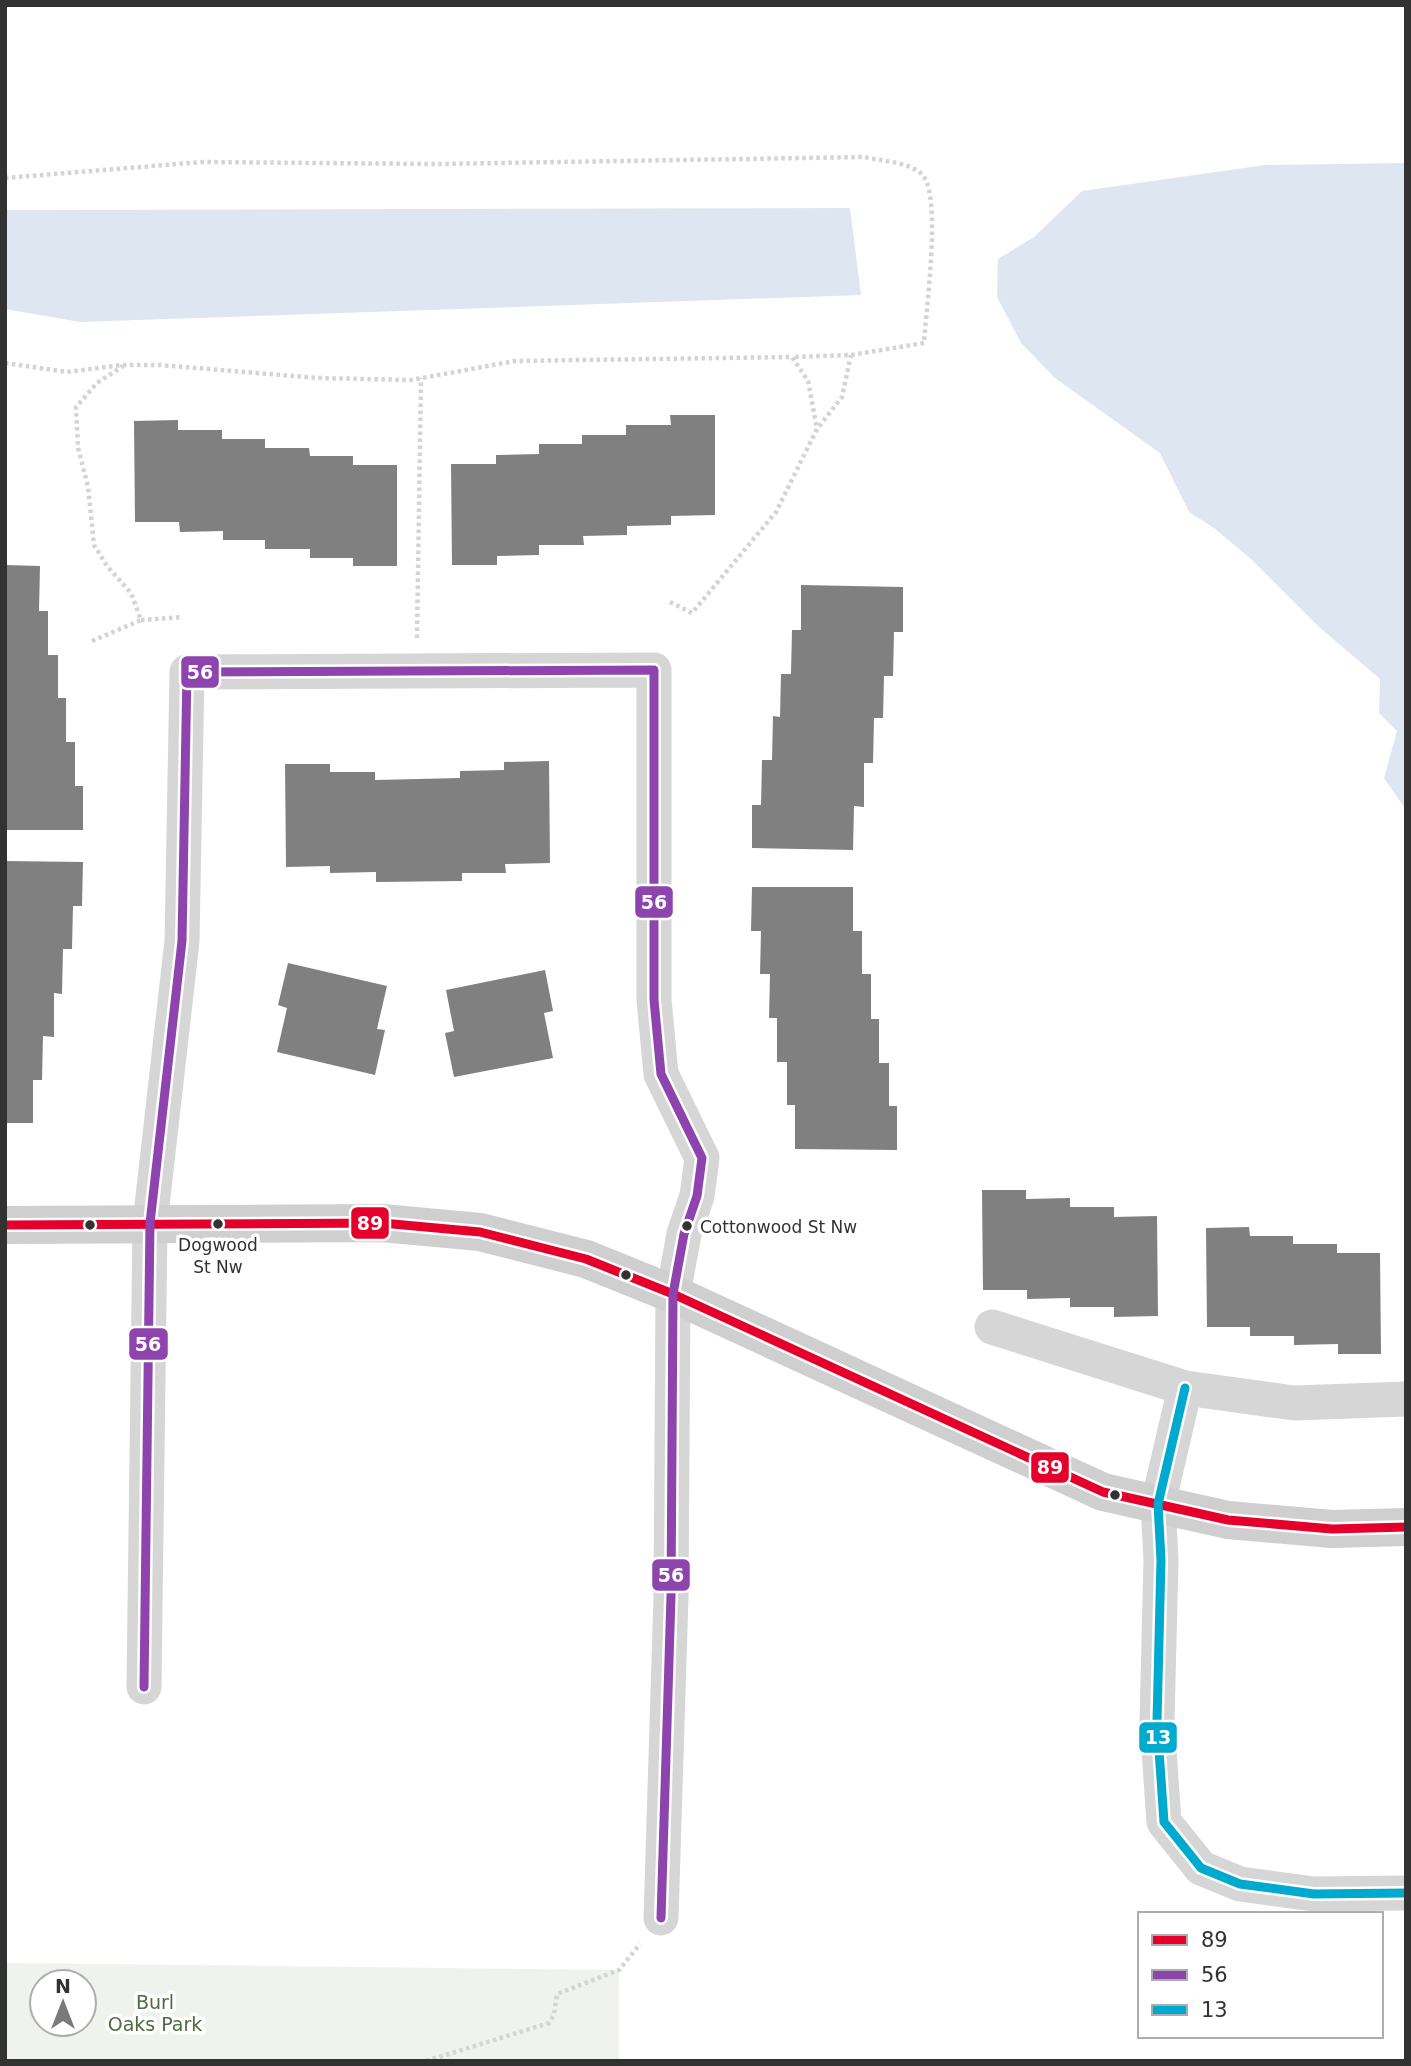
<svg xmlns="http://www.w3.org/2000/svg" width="1411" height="2066" font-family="'DejaVu Sans',sans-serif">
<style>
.green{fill:#f0f3ed;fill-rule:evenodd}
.water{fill:#dee6f1}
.building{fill:#808080}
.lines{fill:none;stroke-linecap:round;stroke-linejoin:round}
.path{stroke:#d4d4d4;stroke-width:4.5;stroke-dasharray:3.5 3.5;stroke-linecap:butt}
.street{stroke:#d6d6d6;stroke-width:35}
.secondary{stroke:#cfcfcf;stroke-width:38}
.bus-1-casing{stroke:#fff;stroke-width:14}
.bus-2-casing{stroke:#fff;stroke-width:14}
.bus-3-casing{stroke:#fff;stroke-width:14}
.bus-1{stroke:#e4002b;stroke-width:9}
.bus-2{stroke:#8e44ad;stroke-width:9}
.bus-3{stroke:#00a9ce;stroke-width:9}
.bus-dot{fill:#323232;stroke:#fff;stroke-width:2.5}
.labels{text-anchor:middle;stroke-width:7;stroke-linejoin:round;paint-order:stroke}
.bus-label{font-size:17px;fill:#323232;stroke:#fff;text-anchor:start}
.park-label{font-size:19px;fill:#4e6b42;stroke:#fff}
.line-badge{stroke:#fff;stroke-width:2.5}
.badge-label{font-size:19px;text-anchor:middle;font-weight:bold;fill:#fff}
</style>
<rect width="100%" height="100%" fill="#fff"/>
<path class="green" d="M5,1963L619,1970V2061H5ZM42,1982H84V2024H42Z"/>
<g class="water">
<path d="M1406,163V810L1384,778L1397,731L1379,713L1380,679L1319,627L1251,559L1214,528L1189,512L1160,453L1055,378L1021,343L997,297L998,259L1034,237L1082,191L1265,165Z"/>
<path d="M850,208L861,295L80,322L5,309V210Z"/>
</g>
<g class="building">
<path d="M670,415H715V515L671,516V525L627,526V535L583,536L584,545H539V555L497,556V565H452L451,464H496V455L539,454V444H582V435H626V425H671Z"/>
<path d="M178,420V430H222V439H265V448H309L310,456H353V465H397V566H353V558H310V549H265V540H223V531L180,532L179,522H135L134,421Z"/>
<path d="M5,565L40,566L39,611H48V655H58V698H66V742H75V786H83V830H5Z"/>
<path d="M801,585L903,587V632H894L893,676H884L883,718H874L873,763H864V807L854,806L853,850L752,848V805H761L762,760H772L773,716L780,717L781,674H791L792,630H801Z"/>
<path d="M549,761L550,863L505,864L506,873H462V881L376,882V872L330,873V866L286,867L285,764H330V772H375V780L460,778V771L504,770V762Z"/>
<path d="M5,861L83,862L82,906H73L72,949H63L62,994L54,993V1037L43,1036L42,1080H33V1123H5Z"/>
<path d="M752,887H853V931H862V974H871V1019H879V1063H889V1106H897V1150L795,1149V1105H787V1062H777V1018H769L770,974H760L761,931H751Z"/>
<path d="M288,963L387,986L377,1029L385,1030L375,1075L277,1052L287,1008L278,1005Z"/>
<path d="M545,970L553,1011L544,1013L553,1058L454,1077L445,1033L454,1031L446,990Z"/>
<path d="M982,1190H1026V1199L1070,1198V1207H1114V1217L1157,1216L1158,1316L1114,1317V1307H1070V1298L1027,1299V1290H983Z"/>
<path d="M1249,1227L1250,1236H1293V1244H1337V1253H1380L1381,1354H1338V1344L1294,1345V1336H1250V1327H1207L1206,1228Z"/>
</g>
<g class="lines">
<g class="path">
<path d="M5,178L202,162L438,164L864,157C880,161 914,162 924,177C941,202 926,309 924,343L851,355L792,357"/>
<path d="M5,363L67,372L122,365H160L318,378L411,380L515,361L792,357L808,381L817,429"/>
<path d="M670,602L692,613L776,512L817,429L842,397L851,355"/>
<path d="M141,620L183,617"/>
<path d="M417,638L421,378"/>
<path d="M92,641L141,620L131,593L107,566L94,545L88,486L78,448L76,407L97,383L123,366"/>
<path d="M426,2061L549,2023L554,2015L557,1994L619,1970L640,1944"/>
</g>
<g class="street">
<path d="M992,1327L1185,1388L1294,1403L1406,1399"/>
<path d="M1185,1388L1158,1504L1161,1560L1157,1721L1164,1822L1201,1868L1240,1884L1314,1894L1406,1893"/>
<path d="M144,1687L150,1223L182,941L187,672L654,670V1000L661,1074L702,1158L697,1196L684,1234L673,1294L671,1596L661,1918"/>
</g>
<path class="secondary" d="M5,1225L382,1223L480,1232L586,1259L673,1294L1103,1492L1228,1520L1332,1529L1406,1527"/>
<defs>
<path id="bus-1" d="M5,1225L382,1223L480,1232L586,1259L673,1294L1103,1492L1228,1520L1332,1529L1406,1527"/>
<path id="bus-2" d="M144,1687L150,1223L182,941L187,672L654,670V1000L661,1074L702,1158L697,1196L684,1234L673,1294L671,1596L661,1918"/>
<path id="bus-3" d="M1185,1388L1158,1504L1161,1560L1157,1721L1164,1822L1201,1868L1240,1884L1314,1894L1406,1893"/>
</defs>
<use href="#bus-1" class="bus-1-casing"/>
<use href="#bus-2" class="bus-2-casing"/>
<use href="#bus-3" class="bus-3-casing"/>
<use href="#bus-1" class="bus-1"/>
<use href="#bus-2" class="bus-2"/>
<use href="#bus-3" class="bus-3"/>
</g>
<g class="bus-dot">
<circle cx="218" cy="1224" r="6"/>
<circle cx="90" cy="1225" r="6"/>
<circle cx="687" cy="1226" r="6"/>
<circle cx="626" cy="1275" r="6"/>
<circle cx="1115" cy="1495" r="6"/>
</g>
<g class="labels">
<g class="bus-label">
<text x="700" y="1233">Cottonwood St Nw</text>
<text x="218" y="1251" text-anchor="middle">Dogwood<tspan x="218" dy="22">St Nw</tspan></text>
</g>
<g class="park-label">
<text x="155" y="2009">Burl<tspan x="155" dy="22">Oaks Park</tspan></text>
</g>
</g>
<g class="line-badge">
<rect x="180" y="655" width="40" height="34" rx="7" fill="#8e44ad"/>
<rect x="634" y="885" width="40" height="34" rx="7" fill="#8e44ad"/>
<rect x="350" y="1206" width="40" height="34" rx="7" fill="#e4002b"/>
<rect x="128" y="1327" width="41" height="34" rx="7" fill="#8e44ad"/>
<rect x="1030" y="1451" width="40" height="33" rx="7" fill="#e4002b"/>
<rect x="651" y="1558" width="40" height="34" rx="7" fill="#8e44ad"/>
<rect x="1138" y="1721" width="40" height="33" rx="7" fill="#00a9ce"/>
</g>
<g class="badge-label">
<text x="200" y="679">56</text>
<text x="654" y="909">56</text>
<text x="370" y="1230">89</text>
<text x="148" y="1351">56</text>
<text x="1050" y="1474">89</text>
<text x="671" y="1582">56</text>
<text x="1158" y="1744">13</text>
</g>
<rect width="1411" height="2066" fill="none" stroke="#323232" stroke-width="14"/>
<rect x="1138" y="1912" width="245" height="126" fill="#ffffff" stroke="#adadad" stroke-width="2"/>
<rect x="1152" y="1935" width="35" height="10" fill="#e4002b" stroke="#adadad" stroke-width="2"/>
<text x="1201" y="1947" font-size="21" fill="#323232">89</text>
<rect x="1152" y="1970" width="35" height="10" fill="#8e44ad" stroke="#adadad" stroke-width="2"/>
<text x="1201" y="1982" font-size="21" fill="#323232">56</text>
<rect x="1152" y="2005" width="35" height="10" fill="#00a9ce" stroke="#adadad" stroke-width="2"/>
<text x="1201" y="2017" font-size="21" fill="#323232">13</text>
<g transform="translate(63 2003)"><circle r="33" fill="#ffffff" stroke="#adadad" stroke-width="2"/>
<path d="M0-5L12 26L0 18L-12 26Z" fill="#7a7a7a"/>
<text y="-10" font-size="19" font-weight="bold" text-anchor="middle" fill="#323232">N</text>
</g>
</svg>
